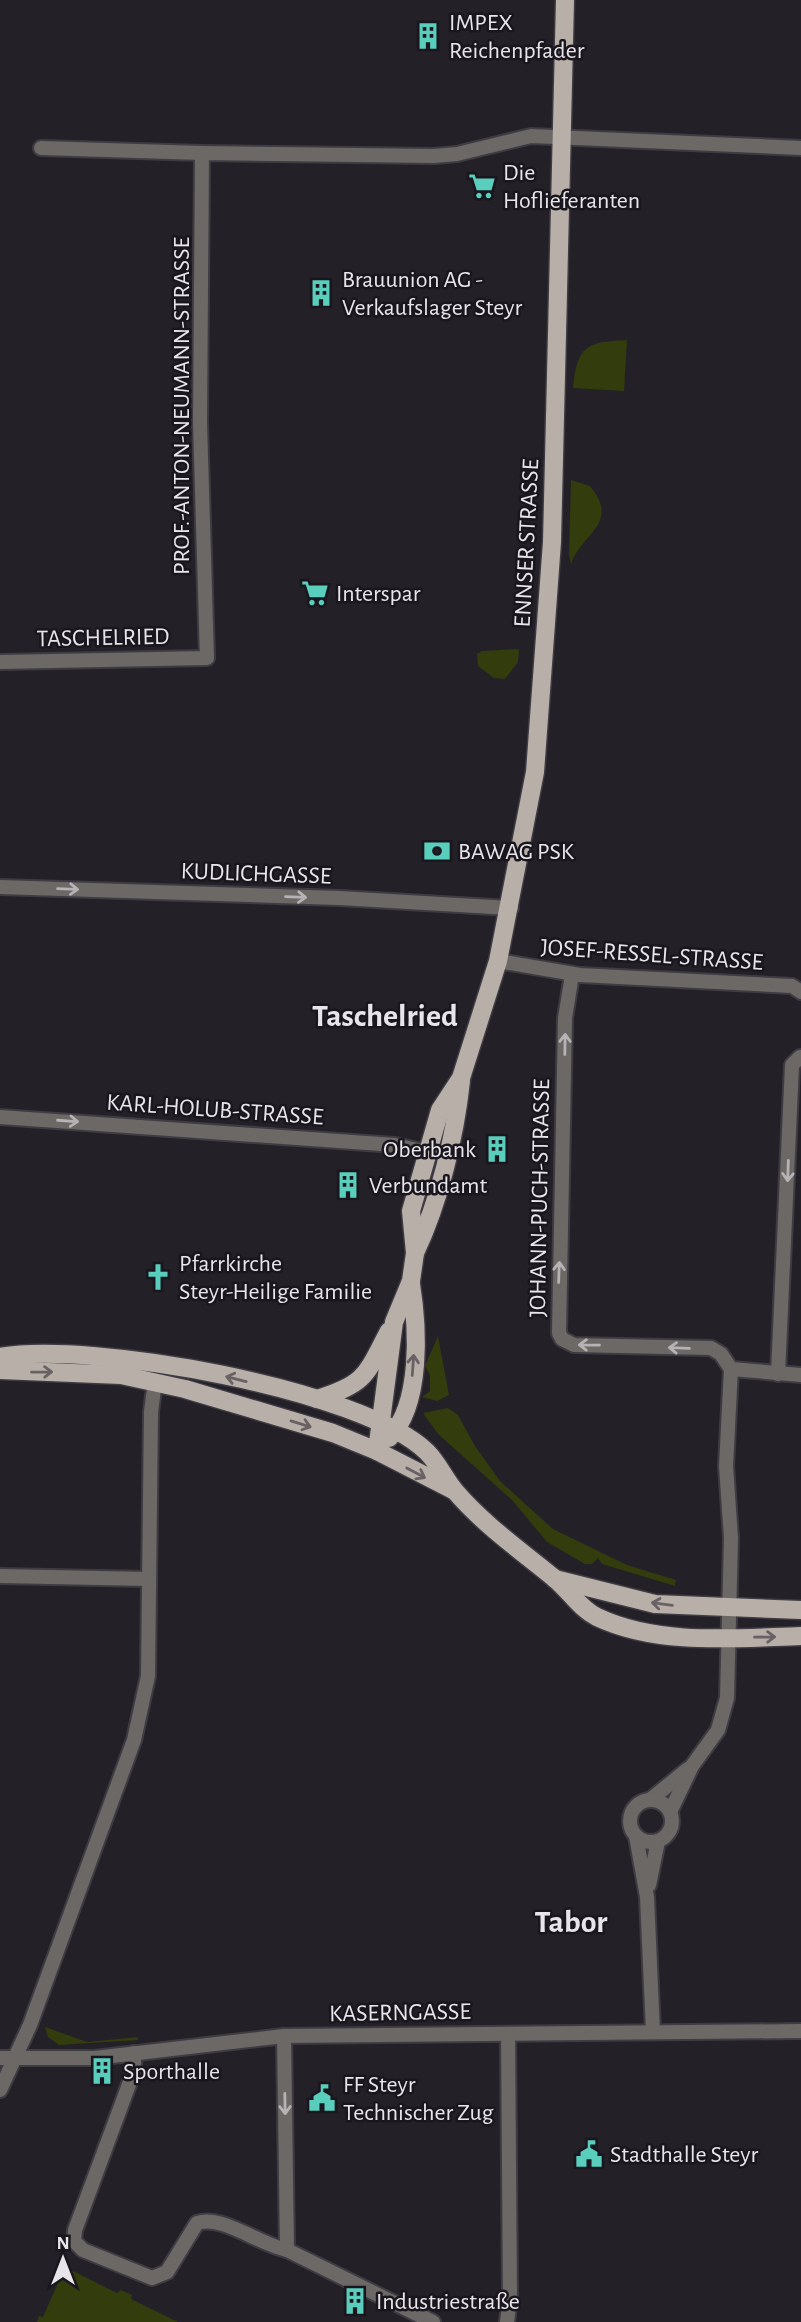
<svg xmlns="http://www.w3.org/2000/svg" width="801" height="2322" font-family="'Alegreya Sans',sans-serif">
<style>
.green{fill:#323c0c}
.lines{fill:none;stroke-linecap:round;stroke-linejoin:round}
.minor-casing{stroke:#3e3b43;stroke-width:18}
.primary-casing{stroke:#3e3b43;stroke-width:21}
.minor{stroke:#6c6865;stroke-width:14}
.primary{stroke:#b8afa9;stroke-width:18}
.oneway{stroke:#b6b2b5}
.oneway2{stroke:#696264}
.labels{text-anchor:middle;stroke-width:5;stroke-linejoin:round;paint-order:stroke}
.poi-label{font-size:24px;fill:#e7e4ea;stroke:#1a161e;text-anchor:start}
.street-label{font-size:24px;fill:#e7e4ea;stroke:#1a161e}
.district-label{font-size:32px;font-weight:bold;fill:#e7e4ea;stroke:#1a161e}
</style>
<rect width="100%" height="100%" fill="#232028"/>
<g class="green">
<path d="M627,340L624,391L573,388C577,345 587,342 627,340Z"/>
<path d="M571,480L590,486C622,524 579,535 571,565L569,554Z"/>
<path d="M519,649L518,662L505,679L494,678L478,666L477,654L482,651Z"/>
<path d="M438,1336L449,1395L437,1401L422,1397L430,1391V1375L425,1366Z"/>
<path d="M448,1408L458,1415L475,1446L500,1481L553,1529L627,1565L676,1580L675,1586L602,1564L598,1558L592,1564H585L547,1542L512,1500L438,1434L423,1413Z"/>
<path d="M45,2027L87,2042L138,2037V2040L59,2045L48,2037Z"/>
<path d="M65,2267L117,2293L121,2290L132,2295L131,2299L178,2322H37L39,2316L43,2317Z"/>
</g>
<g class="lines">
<defs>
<g id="minor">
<path d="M41,148L202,153"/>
<path d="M0,662L207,658L200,423L202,153L434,156L457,154L531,136L801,148"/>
<path d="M0,887L339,898L511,908"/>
<path d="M498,961L580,975L792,986L801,992"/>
<path d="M572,975L565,1018L559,1333L562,1339L574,1345L711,1348L721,1354L731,1369"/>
<path d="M0,1117L395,1145L426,1152"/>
<path d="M731,1369L801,1375"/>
<path d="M778,1374L792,1065L800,1057"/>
<path d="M0,1576L149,1579"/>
<path d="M650,1800L688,1769"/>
<circle cx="651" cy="1821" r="21"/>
<path d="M670,1812L692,1766L718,1730L727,1698L731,1538L726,1466L731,1369"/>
<path d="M636,1836L647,1897L653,2032"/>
<path d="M649,1885L658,1841"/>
<path d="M284,2036L287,2250"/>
<path d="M134,2053V2071L75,2230L74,2241L83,2250L152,2278L167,2272L197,2223C221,2214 260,2245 287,2250L433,2322"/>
<path d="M0,2058H95L284,2036L801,2031"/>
<path d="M0,2090L30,2025L134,1740L148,1676L151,1412L155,1381"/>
<path d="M507,2322L510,2299L508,2034"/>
</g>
<g id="primary">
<path d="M415,1253C439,1202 455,1137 461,1081"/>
<path d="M0,1357C90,1341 362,1389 427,1452C438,1463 445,1479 455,1491C483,1524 521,1551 554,1578C569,1590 580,1609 597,1617C658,1646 736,1638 801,1636"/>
<path d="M0,1370L121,1375L185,1389L333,1433L377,1451L453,1490"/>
<path d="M317,1399C366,1384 366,1375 389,1331"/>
<path d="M389,1438C422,1404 418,1328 411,1284"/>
<path d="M377,1451L394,1322L411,1281L415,1253L411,1211L440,1110L461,1078L498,961L535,772L552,542L565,0"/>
<path d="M555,1579L655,1604L801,1610"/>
</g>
</defs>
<use href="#minor" class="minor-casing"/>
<use href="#primary" class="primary-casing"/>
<use href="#minor" class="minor"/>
<use href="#primary" class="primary"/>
</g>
<defs><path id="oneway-shaft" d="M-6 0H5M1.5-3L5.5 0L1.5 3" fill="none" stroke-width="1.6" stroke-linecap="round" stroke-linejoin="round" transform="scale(1.75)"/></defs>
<g class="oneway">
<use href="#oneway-shaft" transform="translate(68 889) rotate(2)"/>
<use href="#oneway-shaft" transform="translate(296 897) rotate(2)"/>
<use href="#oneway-shaft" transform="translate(565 1044) rotate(-89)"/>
<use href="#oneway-shaft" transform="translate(68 1121) rotate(4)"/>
<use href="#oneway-shaft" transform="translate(788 1171) rotate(92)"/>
<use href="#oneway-shaft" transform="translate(559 1272) rotate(-88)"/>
<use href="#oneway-shaft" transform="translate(589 1345) rotate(-179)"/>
<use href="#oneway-shaft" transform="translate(679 1348) rotate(-178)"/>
<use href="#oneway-shaft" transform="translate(285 2104) rotate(89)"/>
</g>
<g class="oneway2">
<use href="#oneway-shaft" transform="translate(413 1365) rotate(-86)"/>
<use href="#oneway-shaft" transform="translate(42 1372) rotate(-1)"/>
<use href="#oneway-shaft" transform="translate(236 1379) rotate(-166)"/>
<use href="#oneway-shaft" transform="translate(301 1424) rotate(17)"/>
<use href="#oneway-shaft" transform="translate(416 1473) rotate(28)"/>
<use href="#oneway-shaft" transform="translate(662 1604) rotate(-173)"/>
<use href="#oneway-shaft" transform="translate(765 1637) rotate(-1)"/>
</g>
<defs>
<symbol id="building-bare" viewBox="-9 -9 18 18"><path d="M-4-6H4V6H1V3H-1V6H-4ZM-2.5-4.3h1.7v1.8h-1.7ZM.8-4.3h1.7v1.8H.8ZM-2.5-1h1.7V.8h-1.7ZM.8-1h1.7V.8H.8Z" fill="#5acebd" stroke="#1a161e" stroke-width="2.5" paint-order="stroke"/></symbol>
<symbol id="supermarket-bare" viewBox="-9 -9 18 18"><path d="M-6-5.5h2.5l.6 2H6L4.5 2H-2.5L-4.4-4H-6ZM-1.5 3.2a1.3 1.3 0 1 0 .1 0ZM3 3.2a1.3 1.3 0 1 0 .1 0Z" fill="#5acebd" stroke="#1a161e" stroke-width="2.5" paint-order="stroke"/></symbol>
<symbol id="bank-bare" viewBox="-9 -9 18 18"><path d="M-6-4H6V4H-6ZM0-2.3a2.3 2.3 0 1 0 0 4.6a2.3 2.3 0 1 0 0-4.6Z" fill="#5acebd" stroke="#1a161e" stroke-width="2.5" paint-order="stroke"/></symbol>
<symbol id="church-bare" viewBox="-9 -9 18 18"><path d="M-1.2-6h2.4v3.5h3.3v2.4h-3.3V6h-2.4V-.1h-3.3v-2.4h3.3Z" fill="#5acebd" stroke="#1a161e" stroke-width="2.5" paint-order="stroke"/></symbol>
<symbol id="civic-bare" viewBox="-9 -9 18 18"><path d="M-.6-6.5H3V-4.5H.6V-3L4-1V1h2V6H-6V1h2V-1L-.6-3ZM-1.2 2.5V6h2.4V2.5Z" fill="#5acebd" stroke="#1a161e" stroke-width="2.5" paint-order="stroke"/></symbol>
</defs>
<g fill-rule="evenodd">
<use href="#building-bare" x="409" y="17" width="38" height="38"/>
<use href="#supermarket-bare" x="463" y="167" width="38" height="38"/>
<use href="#building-bare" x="302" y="274" width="38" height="38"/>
<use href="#supermarket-bare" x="296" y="574" width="38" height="38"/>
<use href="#bank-bare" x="418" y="832" width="38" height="38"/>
<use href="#building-bare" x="478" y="1130" width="38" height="38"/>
<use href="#building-bare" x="329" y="1166" width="38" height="38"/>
<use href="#church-bare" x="139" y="1258" width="38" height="38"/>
<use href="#building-bare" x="83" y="2052" width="38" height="38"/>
<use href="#civic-bare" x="303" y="2079" width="38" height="38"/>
<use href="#civic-bare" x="570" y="2135" width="38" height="38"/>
<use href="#building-bare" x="336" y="2282" width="38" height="38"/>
</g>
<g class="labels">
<g class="poi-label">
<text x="449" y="30">IMPEX<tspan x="449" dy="28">Reichenpfader</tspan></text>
<text x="503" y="180">Die<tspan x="503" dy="28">Hoflieferanten</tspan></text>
<text x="342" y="287">Brauunion AG -<tspan x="342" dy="28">Verkaufslager Steyr</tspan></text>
<text x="336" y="601">Interspar</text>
<text x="458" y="859">BAWAG PSK</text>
<text x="476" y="1157" text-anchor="end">Oberbank</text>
<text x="369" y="1193">Verbundamt</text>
<text x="179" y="1271">Pfarrkirche<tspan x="179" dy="28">Steyr-Heilige Familie</tspan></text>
<text x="123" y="2079">Sporthalle</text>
<text x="343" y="2092">FF Steyr<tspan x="343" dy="28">Technischer Zug</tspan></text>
<text x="610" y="2162">Stadthalle Steyr</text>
<text x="376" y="2309">Industriestraße</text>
</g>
<g class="street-label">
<text transform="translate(181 406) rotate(-90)" y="8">PROF.-ANTON-NEUMANN-STRASSE</text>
<text transform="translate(526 543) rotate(-87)" y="8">ENNSER STRASSE</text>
<text transform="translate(103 637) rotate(-1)" y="8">TASCHELRIED</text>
<text transform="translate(256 873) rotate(2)" y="8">KUDLICHGASSE</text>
<text transform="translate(652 954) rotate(4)" y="8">JOSEF-RESSEL-STRASSE</text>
<text transform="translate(215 1109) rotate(4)" y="8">KARL-HOLUB-STRASSE</text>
<text transform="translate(539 1198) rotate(-89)" y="8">JOHANN-PUCH-STRASSE</text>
<text transform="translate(400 2012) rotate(-1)" y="8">KASERNGASSE</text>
</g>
<g class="district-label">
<text x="385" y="1026">Taschelried</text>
<text x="571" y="1932">Tabor</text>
</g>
</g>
<g transform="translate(63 2259)" stroke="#1a161e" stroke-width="5" paint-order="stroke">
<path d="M0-5L12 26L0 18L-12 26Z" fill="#e7e4ea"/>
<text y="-10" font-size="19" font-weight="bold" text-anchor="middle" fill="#e7e4ea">N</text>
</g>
</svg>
